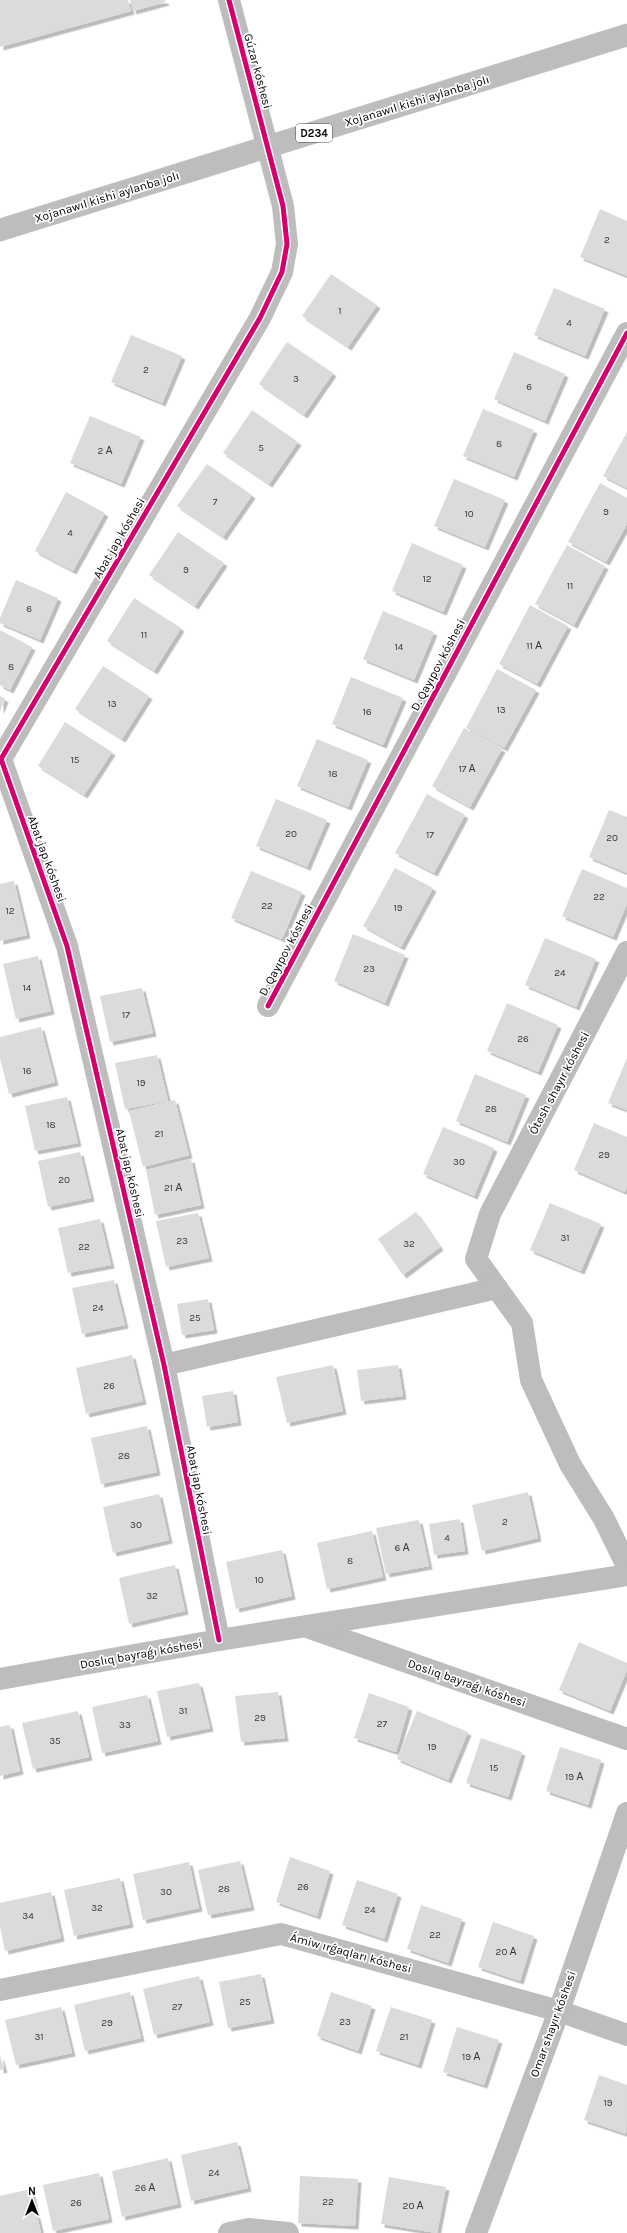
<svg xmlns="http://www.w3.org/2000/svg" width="627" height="2233" font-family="Karla,sans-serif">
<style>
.building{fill:#dbdbdb;filter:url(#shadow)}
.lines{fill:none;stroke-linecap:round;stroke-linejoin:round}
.primary-casing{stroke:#dbdbdb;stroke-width:23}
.street{stroke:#bdbdbd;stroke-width:22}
.primary{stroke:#bdbdbd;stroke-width:22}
.cycleway-casing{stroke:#fff;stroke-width:8}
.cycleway{stroke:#d6006c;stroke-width:5}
.labels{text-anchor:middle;stroke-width:3.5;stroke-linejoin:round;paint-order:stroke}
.number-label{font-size:10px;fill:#373737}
.shield{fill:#fff;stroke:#4c4c4c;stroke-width:1}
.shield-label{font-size:11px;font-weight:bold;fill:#000}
.street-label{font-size:12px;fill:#000;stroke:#fff}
</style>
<defs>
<filter id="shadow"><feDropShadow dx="3.5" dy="3.5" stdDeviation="0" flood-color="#0004"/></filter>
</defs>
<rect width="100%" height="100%" fill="#fff"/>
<g class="building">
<path d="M0,0H128L131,11L0,47Z"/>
<path d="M130,0H165L166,2L133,11Z"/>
<path d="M600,209L627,221V276L580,257Z"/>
<path d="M331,274L377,305L348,347L302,316Z"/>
<path d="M554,288L605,309L585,356L534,335Z"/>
<path d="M131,335L182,356L162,403L111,382Z"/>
<path d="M287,342L333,373L304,415L259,384Z"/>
<path d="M514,352L565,374L545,421L494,399Z"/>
<path d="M483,409L534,430L514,477L463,456Z"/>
<path d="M252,410L298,442L269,484L223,453Z"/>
<path d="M90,416L141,437L121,484L70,463Z"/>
<path d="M627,432V488L603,476Z"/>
<path d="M207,464L252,495L223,537L177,506Z"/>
<path d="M454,479L505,500L485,547L434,526Z"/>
<path d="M600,483L627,498V524L606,562L568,542Z"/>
<path d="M66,492L105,513L73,571L35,551Z"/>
<path d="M178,532L224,563L195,606L149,575Z"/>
<path d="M412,543L463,565L443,612L392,591Z"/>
<path d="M567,545L605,566L574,625L535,604Z"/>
<path d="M16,580L58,598L40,640L0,623V618Z"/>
<path d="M134,598L181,628L154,671L107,641Z"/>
<path d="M530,605L568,626L537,684L499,664Z"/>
<path d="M383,611L434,632L414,680L363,659Z"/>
<path d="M0,630L32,647L10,690L0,685Z"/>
<path d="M103,666L149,696L122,739L75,709Z"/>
<path d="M497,669L536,690L504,748L466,728Z"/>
<path d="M351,677L403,698L383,745L332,724Z"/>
<path d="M0,696L5,699L0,711Z"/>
<path d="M65,722L112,752L84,795L38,766Z"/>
<path d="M464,728L502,749L470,807L432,786Z"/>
<path d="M317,739L368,760L348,807L297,786Z"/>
<path d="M427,794L465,815L434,873L395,853Z"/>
<path d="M276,799L327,820L307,867L256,846Z"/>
<path d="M609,810L627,817V873L589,857Z"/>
<path d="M395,868L433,888L401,947L363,926Z"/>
<path d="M582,869L627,888V904L613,937L562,916Z"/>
<path d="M251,871L302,892L282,939L231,918Z"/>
<path d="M14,881L27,935L0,941V884Z"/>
<path d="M353,934L405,955L385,1003L334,981Z"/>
<path d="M545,938L596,959L576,1007L525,985Z"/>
<path d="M38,956L51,1011L16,1019L3,964Z"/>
<path d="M142,988L153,1033L110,1042L100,996Z"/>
<path d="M507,1003L558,1025L538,1072L487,1051Z"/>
<path d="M41,1027L55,1082L9,1094L0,1058V1037Z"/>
<path d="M157,1055L168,1101L125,1109L115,1063Z"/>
<path d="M627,1058V1110L608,1103Z"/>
<path d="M475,1074L526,1095L507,1142L456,1121Z"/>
<path d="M67,1097L78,1143L35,1151L25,1106Z"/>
<path d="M175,1100L189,1155L143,1167L129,1111Z"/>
<path d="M594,1123L627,1137V1187L625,1192L574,1170Z"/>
<path d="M443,1127L494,1148L474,1196L423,1174Z"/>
<path d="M80,1152L91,1198L48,1207L38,1161Z"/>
<path d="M191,1159L201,1205L155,1215L146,1170Z"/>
<path d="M550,1203L601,1224L581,1271L530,1250Z"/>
<path d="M416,1212L440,1247L403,1275L378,1239Z"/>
<path d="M198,1213L209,1258L166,1267L156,1221Z"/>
<path d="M100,1219L111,1265L68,1273L58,1228Z"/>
<path d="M114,1280L125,1325L82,1334L72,1288Z"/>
<path d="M208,1299L214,1330L182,1335L177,1304Z"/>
<path d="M132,1355L143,1401L86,1414L76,1368Z"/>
<path d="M333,1365L343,1411L287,1423L276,1377Z"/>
<path d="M398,1365L403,1396L361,1401L357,1370Z"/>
<path d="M233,1391L238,1422L207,1427L202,1396Z"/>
<path d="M147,1426L157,1472L101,1484L91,1438Z"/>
<path d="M528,1492L538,1538L482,1551L472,1505Z"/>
<path d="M159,1494L169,1540L113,1553L103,1507Z"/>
<path d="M460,1519L465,1551L434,1555L429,1524Z"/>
<path d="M419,1520L429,1566L386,1574L376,1528Z"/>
<path d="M372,1531L383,1577L327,1589L317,1543Z"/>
<path d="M282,1550L292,1596L236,1609L226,1562Z"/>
<path d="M175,1565L185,1611L129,1624L119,1578Z"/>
<path d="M579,1642L627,1663V1670L610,1711L559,1690Z"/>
<path d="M199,1683L210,1728L167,1737L157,1691Z"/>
<path d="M278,1692L285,1738L241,1742L235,1696Z"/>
<path d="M369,1693L409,1707L396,1752L354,1738Z"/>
<path d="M147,1695L158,1741L102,1753L92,1707Z"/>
<path d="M78,1711L89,1757L33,1769L22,1723Z"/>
<path d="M417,1711L468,1732L448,1780L397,1759Z"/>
<path d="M10,1725L20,1771L0,1776V1727Z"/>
<path d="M481,1738L522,1752L508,1797L466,1783Z"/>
<path d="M560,1747L601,1760L588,1805L546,1791Z"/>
<path d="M290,1857L330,1871L317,1916L276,1902Z"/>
<path d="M240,1861L251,1907L208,1915L198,1870Z"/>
<path d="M189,1862L199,1908L143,1920L133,1874Z"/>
<path d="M120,1878L130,1924L74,1936L64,1890Z"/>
<path d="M357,1880L398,1894L384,1939L342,1925Z"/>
<path d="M51,1892L61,1938L5,1951L0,1927V1903Z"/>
<path d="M421,1905L462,1919L448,1963L407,1949Z"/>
<path d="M493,1922L534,1936L520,1981L478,1967Z"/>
<path d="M261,1974L271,2020L228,2028L219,1982Z"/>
<path d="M199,1976L210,2022L154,2035L143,1989Z"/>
<path d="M130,1992L141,2038L85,2051L74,2005Z"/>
<path d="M331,1992L372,2006L358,2051L317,2036Z"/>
<path d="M61,2007L72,2053L16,2065L5,2020Z"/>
<path d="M391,2007L432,2020L418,2065L376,2051Z"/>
<path d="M457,2027L499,2040L484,2085L443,2072Z"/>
<path d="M0,2055L4,2069L0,2070Z"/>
<path d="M599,2075L627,2085L626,2134L584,2120Z"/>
<path d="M237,2142L248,2188L191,2201L181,2155Z"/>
<path d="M168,2158L178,2204L122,2217L112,2171Z"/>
<path d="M99,2173L109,2219L53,2231L43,2185Z"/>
<path d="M300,2176L358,2179L355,2226L298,2223Z"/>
<path d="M389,2177L446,2187L437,2233L381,2224Z"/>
<path d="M31,2189L41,2233H0V2196Z"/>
</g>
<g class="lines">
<defs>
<path id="primary" d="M0,230L627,35"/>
</defs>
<use href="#primary" class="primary-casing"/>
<g class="street">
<path d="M1,759L67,946L164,1365L219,1640"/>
<path d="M1,759L260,318L282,272L287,244L283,206L229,0"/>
<path d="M627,952L490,1214L476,1259L522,1323L531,1380L570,1464L604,1519L627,1566"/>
<path d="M268,1006L627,333"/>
<path d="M164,1365L497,1288"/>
<path d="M310,1628L627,1739"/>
<path d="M0,1679L219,1640L627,1575"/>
<path d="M0,1990L281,1934L559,2011L627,2035"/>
<path d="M229,2233L249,2229L288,2233"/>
<path d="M476,2233L559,2011L627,1813"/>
</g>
<use href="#primary" class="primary"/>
<defs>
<g id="cycleway">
<path d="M1,759L67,946L164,1365L219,1640"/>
<path d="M1,759L260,318L282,272L287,244L283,206L229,0"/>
<path d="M268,1006L627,333"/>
</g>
</defs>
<use href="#cycleway" class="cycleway-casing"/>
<use href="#cycleway" class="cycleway"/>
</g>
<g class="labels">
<g class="number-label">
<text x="607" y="243">2</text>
<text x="340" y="314">1</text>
<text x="569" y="326">4</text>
<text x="146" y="373">2</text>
<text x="296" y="382">3</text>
<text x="529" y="390">6</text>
<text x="499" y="447">8</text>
<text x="261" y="451">5</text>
<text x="105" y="454">2 А</text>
<text x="215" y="505">7</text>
<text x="606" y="515">9</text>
<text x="469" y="517">10</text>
<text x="70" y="536">4</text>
<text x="186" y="573">9</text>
<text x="427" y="582">12</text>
<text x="570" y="589">11</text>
<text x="29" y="612">6</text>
<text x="144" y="638">11</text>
<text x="534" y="649">11 А</text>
<text x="399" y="650">14</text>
<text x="11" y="670">8</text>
<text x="112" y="707">13</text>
<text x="501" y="713">13</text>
<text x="367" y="715">16</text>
<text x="75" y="763">15</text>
<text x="467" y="772">17 А</text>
<text x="333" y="777">18</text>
<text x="291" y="837">20</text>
<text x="430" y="838">17</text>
<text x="612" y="841">20</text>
<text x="599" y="900">22</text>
<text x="267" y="909">22</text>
<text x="398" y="911">19</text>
<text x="10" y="914">12</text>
<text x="369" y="972">23</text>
<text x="560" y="976">24</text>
<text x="27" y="991">14</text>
<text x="126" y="1018">17</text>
<text x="523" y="1042">26</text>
<text x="27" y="1074">16</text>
<text x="141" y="1086">19</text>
<text x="491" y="1112">28</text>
<text x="51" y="1128">18</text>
<text x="159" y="1137">21</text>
<text x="604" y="1158">29</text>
<text x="459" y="1165">30</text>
<text x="64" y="1183">20</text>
<text x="173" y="1191">21 А</text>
<text x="565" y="1241">31</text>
<text x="182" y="1244">23</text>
<text x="409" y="1247">32</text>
<text x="84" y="1250">22</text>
<text x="98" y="1311">24</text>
<text x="195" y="1321">25</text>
<text x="109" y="1389">26</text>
<text x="124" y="1459">28</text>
<text x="505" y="1525">2</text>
<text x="136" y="1528">30</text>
<text x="447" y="1541">4</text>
<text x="402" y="1551">6 А</text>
<text x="350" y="1564">8</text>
<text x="259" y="1583">10</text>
<text x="152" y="1599">32</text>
<text x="183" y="1714">31</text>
<text x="260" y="1721">29</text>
<text x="382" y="1727">27</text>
<text x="125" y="1728">33</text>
<text x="55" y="1744">35</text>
<text x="432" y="1750">19</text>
<text x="494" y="1771">15</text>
<text x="574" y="1780">19 А</text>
<text x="303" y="1890">26</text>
<text x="224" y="1892">28</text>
<text x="166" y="1895">30</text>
<text x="97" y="1911">32</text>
<text x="370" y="1913">24</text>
<text x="28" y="1919">34</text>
<text x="435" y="1938">22</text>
<text x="506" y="1955">20 А</text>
<text x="245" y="2005">25</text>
<text x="177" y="2010">27</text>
<text x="345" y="2025">23</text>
<text x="107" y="2026">29</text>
<text x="39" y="2040">31</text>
<text x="404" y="2040">21</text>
<text x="471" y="2060">19 А</text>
<text x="608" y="2106">19</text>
<text x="214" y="2176">24</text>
<text x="145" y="2191">26 А</text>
<text x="328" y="2205">22</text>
<text x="76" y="2206">26</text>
<text x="413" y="2209">20 А</text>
</g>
<rect class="shield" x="296" y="124" width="36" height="18" rx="3"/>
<g class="shield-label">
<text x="314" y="137">D234</text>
</g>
<g class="street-label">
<text transform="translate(258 71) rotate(75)" y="4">Gúzar kóshesi</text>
<text transform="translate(417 101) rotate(-17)" y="4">Xojanawıl kishi aylanba jolı</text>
<text transform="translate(107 197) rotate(-17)" y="4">Xojanawıl kishi aylanba jolı</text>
<text transform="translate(119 538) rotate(-60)" y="4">Abat jap kóshesi</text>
<text transform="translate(438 665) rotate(-62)" y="4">D. Qayıpov kóshesi</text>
<text transform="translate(47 859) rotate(70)" y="4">Abat jap kóshesi</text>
<text transform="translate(286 950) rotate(-62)" y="4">D. Qayıpov kóshesi</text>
<text transform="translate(559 1083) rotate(-62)" y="4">Ótesh shayır kóshesi</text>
<text transform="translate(130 1173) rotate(77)" y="4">Abat jap kóshesi</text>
<text transform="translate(199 1490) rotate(79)" y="4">Abat jap kóshesi</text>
<text transform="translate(141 1654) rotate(-10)" y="4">Doslıq bayraǵı kóshesi</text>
<text transform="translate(467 1683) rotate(19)" y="4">Doslıq bayraǵı kóshesi</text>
<text transform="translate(351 1953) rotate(15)" y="4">Ámiw ırǵaqları kóshesi</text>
<text transform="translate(553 2024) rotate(-70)" y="4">Omar shayır kóshesi</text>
</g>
</g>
<g transform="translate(32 2201)" stroke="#ffffff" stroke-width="3" paint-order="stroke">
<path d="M0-3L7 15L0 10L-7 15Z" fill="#000000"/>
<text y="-6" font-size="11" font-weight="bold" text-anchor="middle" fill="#000000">N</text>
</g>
</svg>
